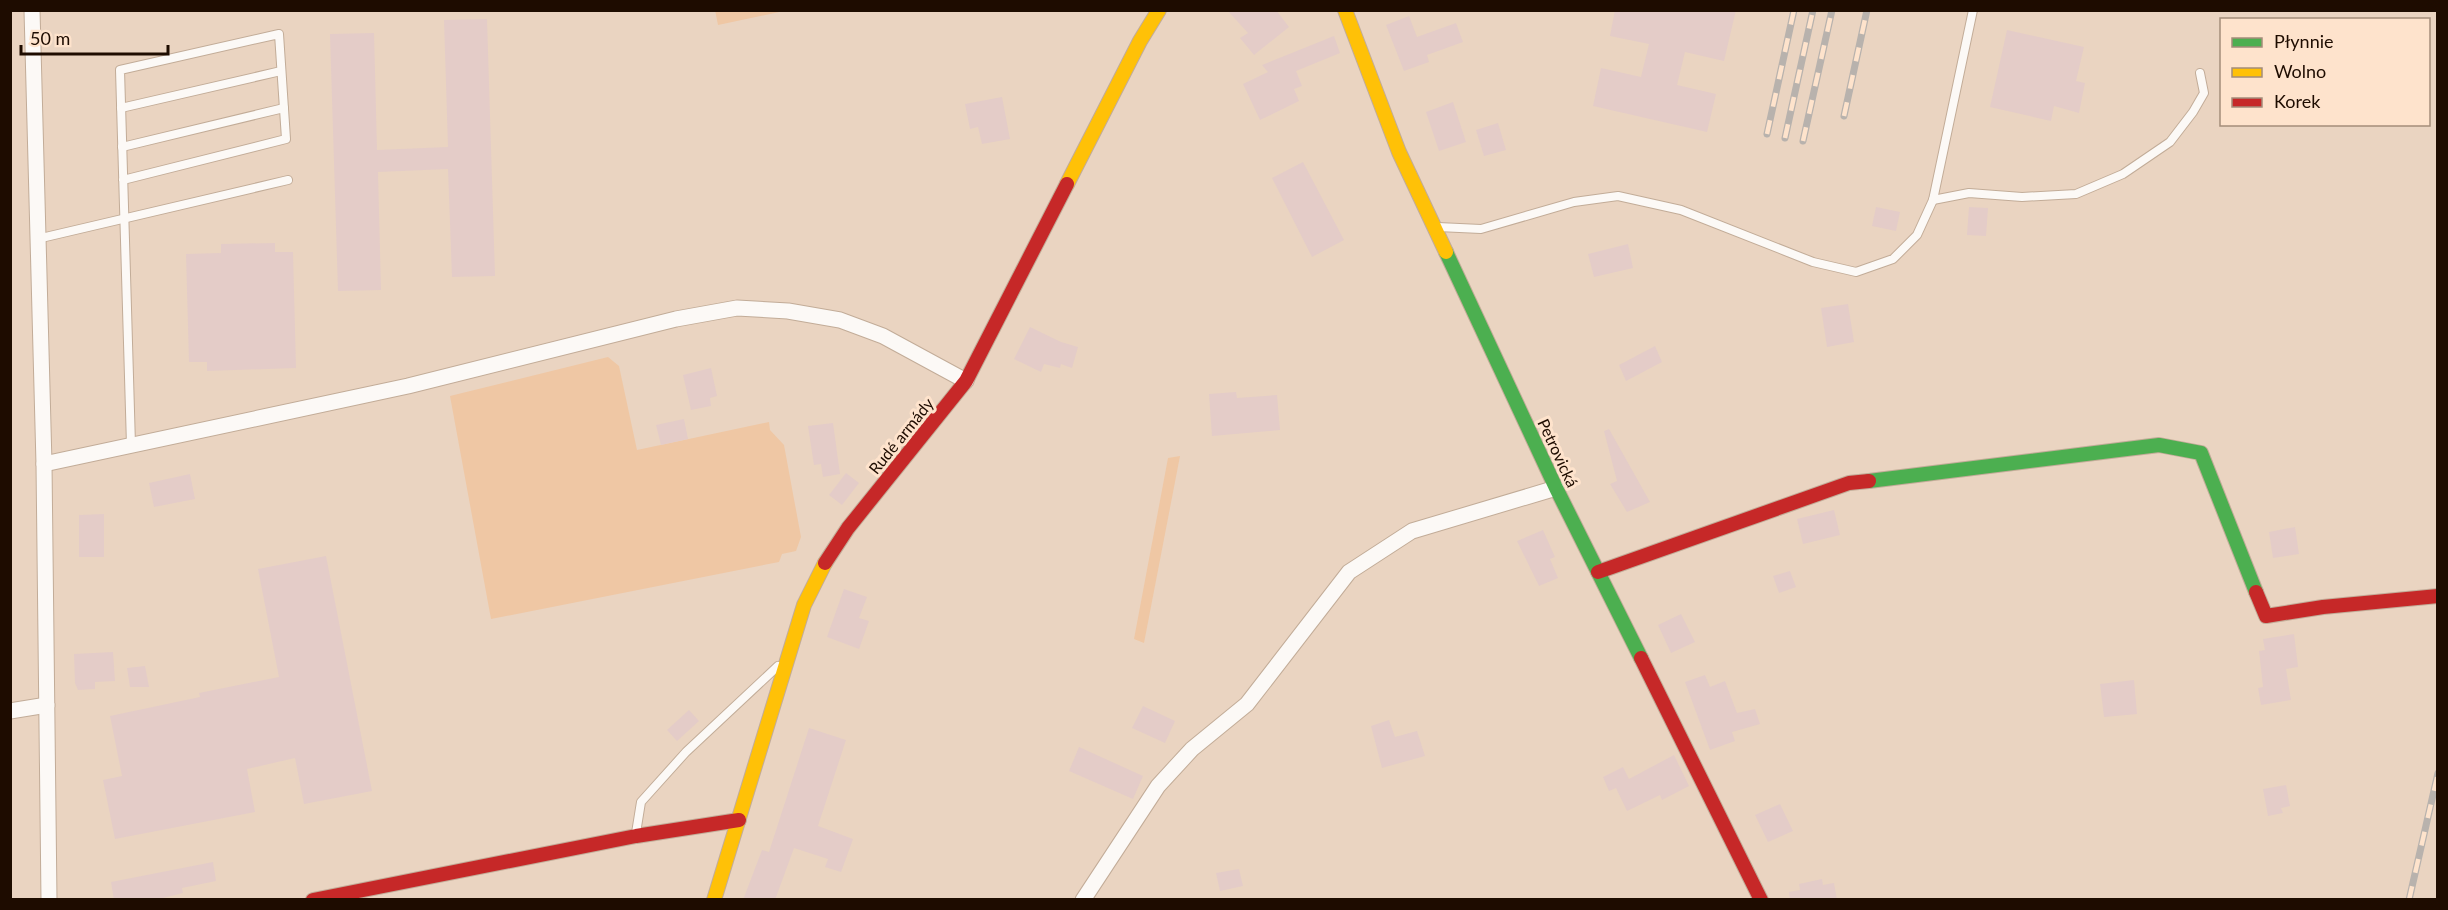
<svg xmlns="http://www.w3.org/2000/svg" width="2448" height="910" font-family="Lato,sans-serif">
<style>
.green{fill:#efc7a4}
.building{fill:#e4ccc8}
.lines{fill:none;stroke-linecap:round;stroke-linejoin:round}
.lane-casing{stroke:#c2ac98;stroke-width:10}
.street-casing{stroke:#c2ac98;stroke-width:17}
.fast-casing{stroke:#c2ac98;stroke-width:16}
.slow-casing{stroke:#c2ac98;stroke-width:16}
.jam-casing{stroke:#c2ac98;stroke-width:16}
.lane{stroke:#fcf9f6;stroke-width:8}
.street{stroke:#fcf9f6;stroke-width:15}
.fast{stroke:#4caf50;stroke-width:14}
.slow{stroke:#ffc107;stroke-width:14}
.jam{stroke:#c62828;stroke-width:14}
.rail-casing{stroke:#b8b2ad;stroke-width:7}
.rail{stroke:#fee3cc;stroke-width:4.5;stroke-dasharray:14;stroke-linecap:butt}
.labels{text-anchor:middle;stroke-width:6;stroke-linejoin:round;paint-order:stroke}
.street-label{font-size:16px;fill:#1e0c00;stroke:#fee3cc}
</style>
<rect width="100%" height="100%" fill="#ead4c1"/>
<g class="green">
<path d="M715,10H784V11L718,25Z"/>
<path d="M608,357L619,366L637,450L769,422L770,430L784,445L801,537L796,551L782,554L779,562L491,619L450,396Z"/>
<path d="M1180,456L1144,643L1134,639L1168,458Z"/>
</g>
<g class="building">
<path d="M1227,10H1276L1289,27L1254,55L1240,38L1248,33Z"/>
<path d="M1615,10H1736L1724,61L1685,52L1677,85L1716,94L1707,132L1593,106L1601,68L1641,77L1649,44L1610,36Z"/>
<path d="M1409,16L1417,37L1456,23L1463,42L1427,55L1429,62L1404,71L1386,25Z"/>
<path d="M487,19L495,276L452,277L448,169L378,172L381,290L338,291L330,34L374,33L377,150L448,147L444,20Z"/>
<path d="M2007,30L2084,47L2076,81L2085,83L2079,113L2054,106L2051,121L1990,107Z"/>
<path d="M1334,36L1340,53L1296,71L1302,86L1294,89L1299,101L1260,120L1243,84L1268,72L1262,65Z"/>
<path d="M1002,97L1010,139L982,144L978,127L970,129L965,104Z"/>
<path d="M1453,102L1466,142L1439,151L1426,112Z"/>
<path d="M1498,123L1506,150L1484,156L1476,130Z"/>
<path d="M1303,162L1344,240L1312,257L1272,178Z"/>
<path d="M1876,207L1900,212L1896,231L1872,226Z"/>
<path d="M1969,207L1988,208L1986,236L1967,235Z"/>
<path d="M275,243V252H293L296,368L207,371V362H189L186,254L221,253V244Z"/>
<path d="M1628,244L1633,268L1594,277L1588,254Z"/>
<path d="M1848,304L1854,342L1827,347L1821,308Z"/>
<path d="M1030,327L1061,342L1078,347L1072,368L1061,364L1060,368L1044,364L1041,372L1014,359Z"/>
<path d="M1655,346L1662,362L1626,381L1619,365Z"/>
<path d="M711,368L717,396L710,398L711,406L691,410L683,375Z"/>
<path d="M1236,392L1237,398L1277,395L1280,430L1212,436L1209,394Z"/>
<path d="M684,419L688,439L661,445L656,425Z"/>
<path d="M833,423L840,474L823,477L821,464L814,465L808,426Z"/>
<path d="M1609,429L1650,502L1627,512L1610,484L1617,481L1604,431Z"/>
<path d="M846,473L859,483L842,505L829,495Z"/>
<path d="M190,474L195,499L154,507L149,483Z"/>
<path d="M1834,510L1840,535L1803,544L1797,519Z"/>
<path d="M104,514V557H79V515Z"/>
<path d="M2295,527L2299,554L2273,558L2269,532Z"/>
<path d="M1543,530L1555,557L1550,559L1558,578L1539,586L1517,541Z"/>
<path d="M326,556L372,791L304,804L295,758L247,769L255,812L115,839L103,780L122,776L110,716L200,697L199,693L279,677L258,569Z"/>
<path d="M1790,571L1796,587L1779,593L1773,576Z"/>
<path d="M844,589L867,597L859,618L869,621L859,649L827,637Z"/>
<path d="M1681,614L1695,642L1671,653L1658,625Z"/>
<path d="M2294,634L2298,667L2286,669L2291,700L2261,705L2258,688L2263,687L2259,651L2265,650L2263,639Z"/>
<path d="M113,652L115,681L95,682V689L78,690L75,683L74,654Z"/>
<path d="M145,666L149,687H130L127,668Z"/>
<path d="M1705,675L1710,687L1725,681L1737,713L1755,709L1760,724L1732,732L1735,741L1710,750L1685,682Z"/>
<path d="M2134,680L2137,714L2104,717L2100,684Z"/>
<path d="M1143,706L1175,721L1165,743L1132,728Z"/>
<path d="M689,710L699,721L677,741L667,730Z"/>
<path d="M1389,720L1395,737L1417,731L1425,756L1382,768L1371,726Z"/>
<path d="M809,728L846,740L818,826L853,839L841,872L825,867L828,859L794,848L775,900H743L762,850L769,852Z"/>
<path d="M1079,747L1143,776L1133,799L1069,771Z"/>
<path d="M1674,755L1689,786L1662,800L1660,795L1627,811L1616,788L1609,791L1603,777L1623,767L1629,779Z"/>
<path d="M2286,785L2290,806L2281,808L2283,813L2268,816L2263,789Z"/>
<path d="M1780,804L1793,831L1768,842L1755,815Z"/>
<path d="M213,862L216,881L182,888L183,893L155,900H114L111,882Z"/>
<path d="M1239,869L1243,886L1220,891L1216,873Z"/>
<path d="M1822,879L1823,885L1834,883L1837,900H1790L1789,892L1800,890L1799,884Z"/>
</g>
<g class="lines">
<defs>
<g id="lane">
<path d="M121,108L281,71"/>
<path d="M122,147L284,108"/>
<path d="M123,180L286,139L279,34L120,70L131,445"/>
<path d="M1933,200L1969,193L2022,197L2076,194L2123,174L2170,142L2193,112L2204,93L2200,73"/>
<path d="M1438,227L1481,229L1574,202L1618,196L1681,210L1813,262L1856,272L1893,259L1917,235L1933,200L1973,10"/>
<path d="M37,239L288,180"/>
<path d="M636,833L641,802L686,752L778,666"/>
</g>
<g id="street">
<path d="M32,10L44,464L49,900"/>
<path d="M44,464L408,386L676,319L737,308L788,311L840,320L883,336L966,381"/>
<path d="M10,711L47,705"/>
<path d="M1083,900L1158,786L1192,749L1247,704L1349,572L1412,531L1556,488"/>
</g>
<g id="fast">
<path d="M1446,252L1556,488L1641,658"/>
<path d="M1869,481L2159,445L2201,453L2256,592"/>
</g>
<g id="slow">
<path d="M1345,10L1399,152L1446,252"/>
<path d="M1067,184L1140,41L1159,10"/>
<path d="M714,900L804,605L825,563"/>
</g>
<g id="jam">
<path d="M825,563L848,528L966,381L1067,184"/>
<path d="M1598,572L1849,483L1869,481"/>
<path d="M2256,592L2266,616L2323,607L2438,596"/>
<path d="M1641,658L1761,900"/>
<path d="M313,900L636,836L739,820"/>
</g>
</defs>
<use href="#lane" class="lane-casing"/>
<use href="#street" class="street-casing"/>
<use href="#fast" class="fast-casing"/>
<use href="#slow" class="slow-casing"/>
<use href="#jam" class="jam-casing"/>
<use href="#lane" class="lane"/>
<use href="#street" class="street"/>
<use href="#fast" class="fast"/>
<use href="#slow" class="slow"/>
<use href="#jam" class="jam"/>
<defs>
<g id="rail">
<path d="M1844,116L1867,10"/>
<path d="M1767,134L1794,10"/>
<path d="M1785,138L1813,10"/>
<path d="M1803,141L1832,10"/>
<path d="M2409,900L2438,773"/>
</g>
</defs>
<use href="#rail" class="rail-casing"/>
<use href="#rail" class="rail"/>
</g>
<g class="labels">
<g class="street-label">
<text transform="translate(901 436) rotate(-51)" y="6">Rudé armády</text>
<text transform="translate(1558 453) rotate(65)" y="6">Petrovická</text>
</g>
</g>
<rect width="2448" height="910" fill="none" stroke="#1e0c00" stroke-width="24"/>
<rect x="2220" y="18" width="210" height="108" fill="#fee3cc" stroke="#a48d7a" stroke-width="1.5"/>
<rect x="2232" y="38" width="30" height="9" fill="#4caf50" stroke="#a48d7a" stroke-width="1.5"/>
<text x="2274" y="48" font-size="18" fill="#1e0c00">Płynnie</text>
<rect x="2232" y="68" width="30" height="9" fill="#ffc107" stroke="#a48d7a" stroke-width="1.5"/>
<text x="2274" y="78" font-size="18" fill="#1e0c00">Wolno</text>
<rect x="2232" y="98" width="30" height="9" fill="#c62828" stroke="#a48d7a" stroke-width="1.5"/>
<text x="2274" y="108" font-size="18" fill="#1e0c00">Korek</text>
<path d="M21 45v9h147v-9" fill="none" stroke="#1e0c00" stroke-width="3"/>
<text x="30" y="45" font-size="18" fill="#1e0c00" stroke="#fee3cc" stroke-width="4.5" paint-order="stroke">50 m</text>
</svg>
